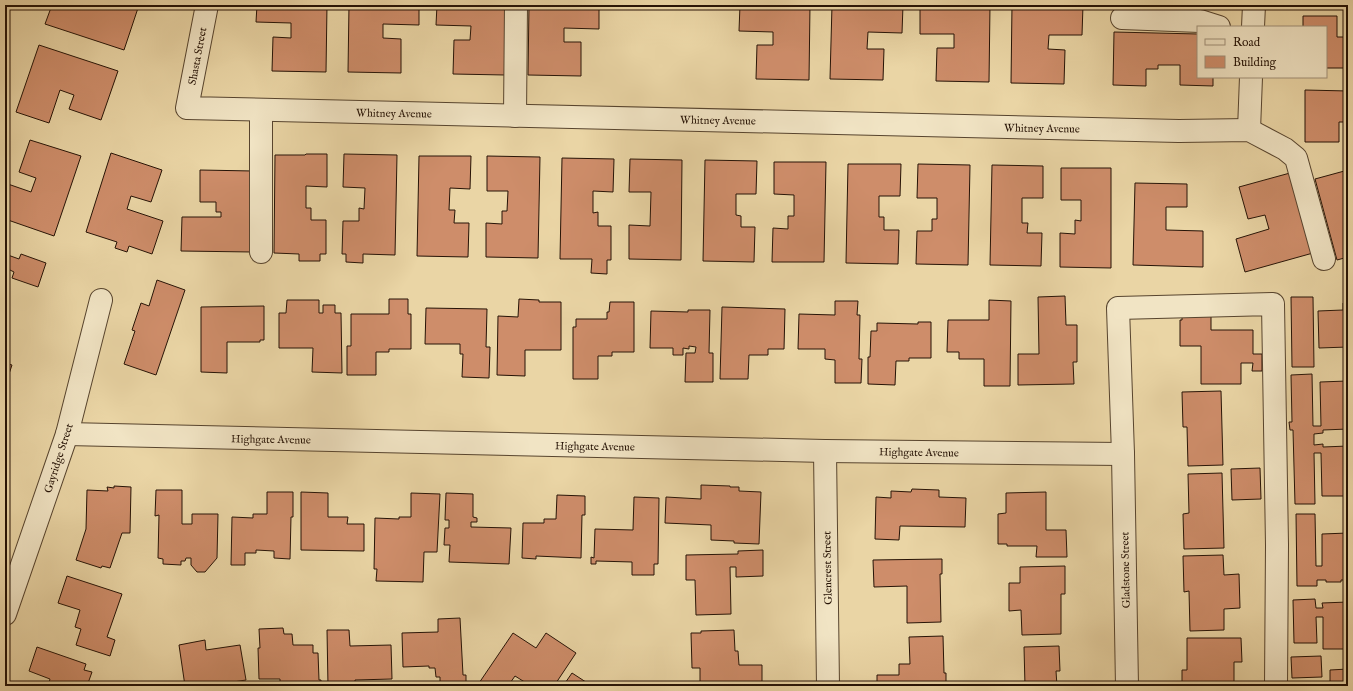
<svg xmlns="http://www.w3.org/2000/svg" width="1353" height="691" font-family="'IM FELL English',serif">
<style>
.building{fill:#ce8d6a;stroke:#261306}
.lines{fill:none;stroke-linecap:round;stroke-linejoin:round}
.minor-casing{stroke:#57442e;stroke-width:24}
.minor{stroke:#f1e4c4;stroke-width:22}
.labels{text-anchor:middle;stroke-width:3;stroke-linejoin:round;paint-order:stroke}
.street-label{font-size:11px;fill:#261306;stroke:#f1e4c4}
</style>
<rect width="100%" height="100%" fill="#ead5a5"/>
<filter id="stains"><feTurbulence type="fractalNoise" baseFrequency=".005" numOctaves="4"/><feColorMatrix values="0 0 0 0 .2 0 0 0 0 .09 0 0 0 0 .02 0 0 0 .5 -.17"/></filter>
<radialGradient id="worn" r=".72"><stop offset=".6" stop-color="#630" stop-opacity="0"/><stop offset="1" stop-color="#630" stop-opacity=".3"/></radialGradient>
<g class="building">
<path d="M52,5H139L124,50L45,24Z"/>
<path d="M257,5H327L326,72L272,71L273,37L291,38V23L256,22Z"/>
<path d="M349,5H419V25L383,24V38L401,39V73L348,72Z"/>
<path d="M437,5H507L505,75L453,74L454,40H470L471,26L436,25Z"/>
<path d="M529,5H599V29L564,28V42H581V76L528,75Z"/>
<path d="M740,5H810L809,80L756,79L757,45H773V32L739,31Z"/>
<path d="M832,5H903L902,33L868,32L867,49H884L883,80L830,79Z"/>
<path d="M920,5H990L989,82L936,81L937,48H954V34H920Z"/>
<path d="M1012,5H1083L1082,35H1049L1048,49L1065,50L1064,84L1011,83Z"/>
<path d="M1303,16H1337V37H1348V68H1326V27H1303Z"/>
<path d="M1114,32L1198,34V77H1213V86L1180,85V65H1158V69H1146V86L1113,85Z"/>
<path d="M39,45L118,71L101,120L69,109L74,95L60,90L49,123L16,112Z"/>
<path d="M1305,90L1348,91V122H1339V142H1305Z"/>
<path d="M30,140L81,156L54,236L5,219V183L31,192L36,178L19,172Z"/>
<path d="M111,153L162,170L151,202L131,196L127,209L163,221L152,254L129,246L127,252L115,248L117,242L86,232Z"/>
<path d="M306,154H327V187L306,186V208H311V220H326V254H320V261H299V254L274,253L275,155H305Z"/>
<path d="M344,154L397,155L395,255L363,254V263L346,262V254H342L343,221H359V208L364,209L365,188L343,187Z"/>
<path d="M419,156H471L470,189L450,188L449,210H455L454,223H469L468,257L417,256Z"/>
<path d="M487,156L540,157L538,258L486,257V223L502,224V211H507L508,191H487Z"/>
<path d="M562,158L614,159L613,192L593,191V213L598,212V226H611V260H607V274L591,273L592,259H560Z"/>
<path d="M630,159L682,160L681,260L629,259V225L650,226L651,192H629Z"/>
<path d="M705,160L757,161L756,194H736V215L741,216V227H755L754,262L703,261Z"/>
<path d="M774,162H826L824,262H772L773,228L788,229V216H794V195L774,194Z"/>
<path d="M848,164H901L900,196H879V217H884V230H899L898,264L846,263Z"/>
<path d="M918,164L970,165L968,265L916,264L917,231H932V219H937V198H917Z"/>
<path d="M992,165L1043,166V198H1022V223H1028L1027,233H1042L1041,266L990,265Z"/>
<path d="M1061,168H1111V268L1060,267V233L1075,234V220L1081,221V200H1061Z"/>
<path d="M200,170L253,171L252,252L181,251L182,217H221V212H216V202H200Z"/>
<path d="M1348,170V257L1337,260L1315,179Z"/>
<path d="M1290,173L1313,253L1245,272L1236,239L1269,229L1265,215L1248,219L1239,187Z"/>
<path d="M1135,183L1187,184V207H1166V230L1203,231V267L1133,265Z"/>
<path d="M5,254L19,259L21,254L46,263L38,287L12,278L14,272L8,269L5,277Z"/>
<path d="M157,280L185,290L156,375L124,364L135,331L132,330L141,303L149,306Z"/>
<path d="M1065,296L1066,325H1077V362H1073L1074,384L1018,385V354H1039L1038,297Z"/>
<path d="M1291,297H1313L1314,367H1292Z"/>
<path d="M389,299H408V314H411V349H389V352H376V375H347V346H351V314H389Z"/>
<path d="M519,299L539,300V302H561V350H525V376L497,375L498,316L518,317Z"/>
<path d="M287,300H319V313H323V305H335V313H341L342,373L312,372L313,348H279V313H286Z"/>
<path d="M989,300L1011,301L1010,386H984V359H959V352H947L948,320H989Z"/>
<path d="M835,301H858L857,315H860L859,359H862L861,383H835V360L825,359V349H798L799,314L835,315Z"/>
<path d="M610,302H634V352H612V356H598V379H573V327H576V319H607V312H609Z"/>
<path d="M1343,303H1348V347L1319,348L1318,311L1343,310Z"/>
<path d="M264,306V340H260V342H227V373L201,372V307Z"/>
<path d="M722,307L785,309L784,349H768V355H749L748,379H720Z"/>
<path d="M426,308L487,309L486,347H490L489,378L462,377L463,354H460V344H425Z"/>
<path d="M688,310H710L709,353H713V382H685L686,353H695L696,347L689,346V349L683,348V355H673V348H650L651,311L688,312Z"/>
<path d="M1211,314V330H1253V354H1262V371H1252L1253,363H1241V384H1201V346H1180V320H1182V315Z"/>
<path d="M918,322H931V358H909V361H896L895,385L868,384V357H870L871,331H877V323L918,324Z"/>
<path d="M5,363L12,365L5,386Z"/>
<path d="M1312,374L1313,426H1321L1320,382L1347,381L1348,429L1323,430V433L1314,434V445L1323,444V447L1348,446V496H1322L1321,453H1314L1315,504H1295L1293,430H1290L1289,422H1292L1291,375Z"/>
<path d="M1221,391L1223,465L1188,466L1187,427H1183L1182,392Z"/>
<path d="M1260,468L1261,499L1232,500L1231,469Z"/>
<path d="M1222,473L1224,548L1184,549L1183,514L1189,513L1188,474Z"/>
<path d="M701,485L730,486V487H739V491L761,492L759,544L734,543V541L711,540V525L665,523L666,497L701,499Z"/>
<path d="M114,486L131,487L130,533H122L110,568L102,566L101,568L76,560L86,529L87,490L108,491L107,487L114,488Z"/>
<path d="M912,489L939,490V497L966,498L965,527L900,526L899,540L875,539L876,497L891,498V491L911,492Z"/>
<path d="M156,490H182V524H192V514H218L217,558L205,572H197L191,565V558H186L185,561H181V565L163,564V559L158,558L159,515L155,516Z"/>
<path d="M267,492H293V517H291L290,559L274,558V551L256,550V553H245V565H231L232,517L253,518V514H267Z"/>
<path d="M301,492L328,493V517H348L347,524H364V551L301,550Z"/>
<path d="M1046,492V530H1066L1067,557H1036L1037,546H1007V544H998V514L1006,513V493Z"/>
<path d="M411,493L440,494L437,552H424L423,582L376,581L377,569H374L375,518L399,519V517H411Z"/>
<path d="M446,493L473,494V517L477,518V522H471V527L511,528L509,564L449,562L450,545H444L445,528H449V520H445Z"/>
<path d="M557,495L585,496V515H582L581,558L536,556V559L522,558L523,523H544V519H556Z"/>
<path d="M634,497L659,498L658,564H654V575H632V562L596,561V564H591V557L594,558L595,529L633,530Z"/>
<path d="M1296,514H1315L1316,566H1322V534L1348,533V580H1341V582H1326V580H1317V586H1297Z"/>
<path d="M763,550V576L736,577V567H730L731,614L696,615L695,580H686V555L738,554V551Z"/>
<path d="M1223,555L1224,575L1239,574L1240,608L1224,609V630L1190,631L1189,591L1184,592L1183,556Z"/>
<path d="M942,559V574H940L941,622L907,623V586L874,587L873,560Z"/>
<path d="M1065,566V594H1061V634L1022,635L1021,610L1009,611V583H1020V567Z"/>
<path d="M67,576L122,594L107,637L115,640L110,656L76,645L81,629L75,627L80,610L58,603Z"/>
<path d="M1315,599L1316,608H1323L1322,603L1348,602V649H1323V617H1316L1317,643H1294L1293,600Z"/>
<path d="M460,618L463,675H466V686H440V677H436L435,668H429V666L403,667L402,633L438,632V619Z"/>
<path d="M283,628L284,634H292L293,645H313V653H318L319,680H321V686H294V683H280V679H259L258,648H260L259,629Z"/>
<path d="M327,630H349L350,646L391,645L392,679L355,680V686H328Z"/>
<path d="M734,630L735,651H738L739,665H762V686H710V685H700V668H692L691,633H701V631Z"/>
<path d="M513,633L536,648L546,633L576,653L554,686H531L515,676L508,686H477Z"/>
<path d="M943,636L944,673H946V686H877V675H899V664H910L909,637Z"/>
<path d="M1187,638H1241L1242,662H1234V683H1221V686H1182V670H1187Z"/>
<path d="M205,640L206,650L240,645L246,680L214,685V686H185L179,645Z"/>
<path d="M1059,646L1060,671H1056L1057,686H1025L1024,647Z"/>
<path d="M37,647L86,664L84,670L92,672L87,686H48L50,679L29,671Z"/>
<path d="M1321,656L1322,677L1292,678L1291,657Z"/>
<path d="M1348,669V686H1330V670Z"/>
<path d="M572,673L592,686H563Z"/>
</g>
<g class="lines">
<defs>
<g id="minor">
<path d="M207,5L187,108L1179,131L1249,130L1285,149L1296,158L1324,259"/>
<path d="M1122,18L1200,21L1219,27"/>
<path d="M1253,27L1254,5"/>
<path d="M515,116L516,5"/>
<path d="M1249,130L1251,77"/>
<path d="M261,252V110"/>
<path d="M67,434L825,451L1123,454"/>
<path d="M825,451L828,686"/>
<path d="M5,614L67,434L101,300"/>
<path d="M1127,686L1123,454L1118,308L1273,304L1277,545L1276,686"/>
</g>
</defs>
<use href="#minor" class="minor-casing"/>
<use href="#minor" class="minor"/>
</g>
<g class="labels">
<g class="street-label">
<text transform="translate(197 56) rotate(-79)" y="4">Shasta Street</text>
<text transform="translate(394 113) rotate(1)" y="4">Whitney Avenue</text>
<text transform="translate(718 120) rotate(1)" y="4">Whitney Avenue</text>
<text transform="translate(1042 128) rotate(1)" y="4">Whitney Avenue</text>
<text transform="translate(271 439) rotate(1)" y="4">Highgate Avenue</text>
<text transform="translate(595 446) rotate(1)" y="4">Highgate Avenue</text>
<text transform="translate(919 452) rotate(1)" y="4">Highgate Avenue</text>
<text transform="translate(58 458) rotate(-72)" y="4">Gayridge Street</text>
<text transform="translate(827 568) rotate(-91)" y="4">Glencrest Street</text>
<text transform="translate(1125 570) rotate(-91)" y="4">Gladstone Street</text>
</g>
</g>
<rect width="1353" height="691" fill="none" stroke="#ead5a5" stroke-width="20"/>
<rect x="6" y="6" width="1341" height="679" fill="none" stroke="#261306" stroke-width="2"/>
<rect x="10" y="10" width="1333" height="671" fill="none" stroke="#261306"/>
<rect x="1197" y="26" width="130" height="52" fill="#f1e4c4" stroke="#a09078"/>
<rect x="1205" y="39" width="20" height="6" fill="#f1e4c4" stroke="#a09078"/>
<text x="1233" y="46" font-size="12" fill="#261306">Road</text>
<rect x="1205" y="56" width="20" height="12" fill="#ce8d6a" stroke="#a09078"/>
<text x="1233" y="66" font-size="12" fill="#261306">Building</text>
<rect width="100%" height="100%" filter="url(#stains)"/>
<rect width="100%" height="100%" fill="url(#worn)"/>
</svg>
